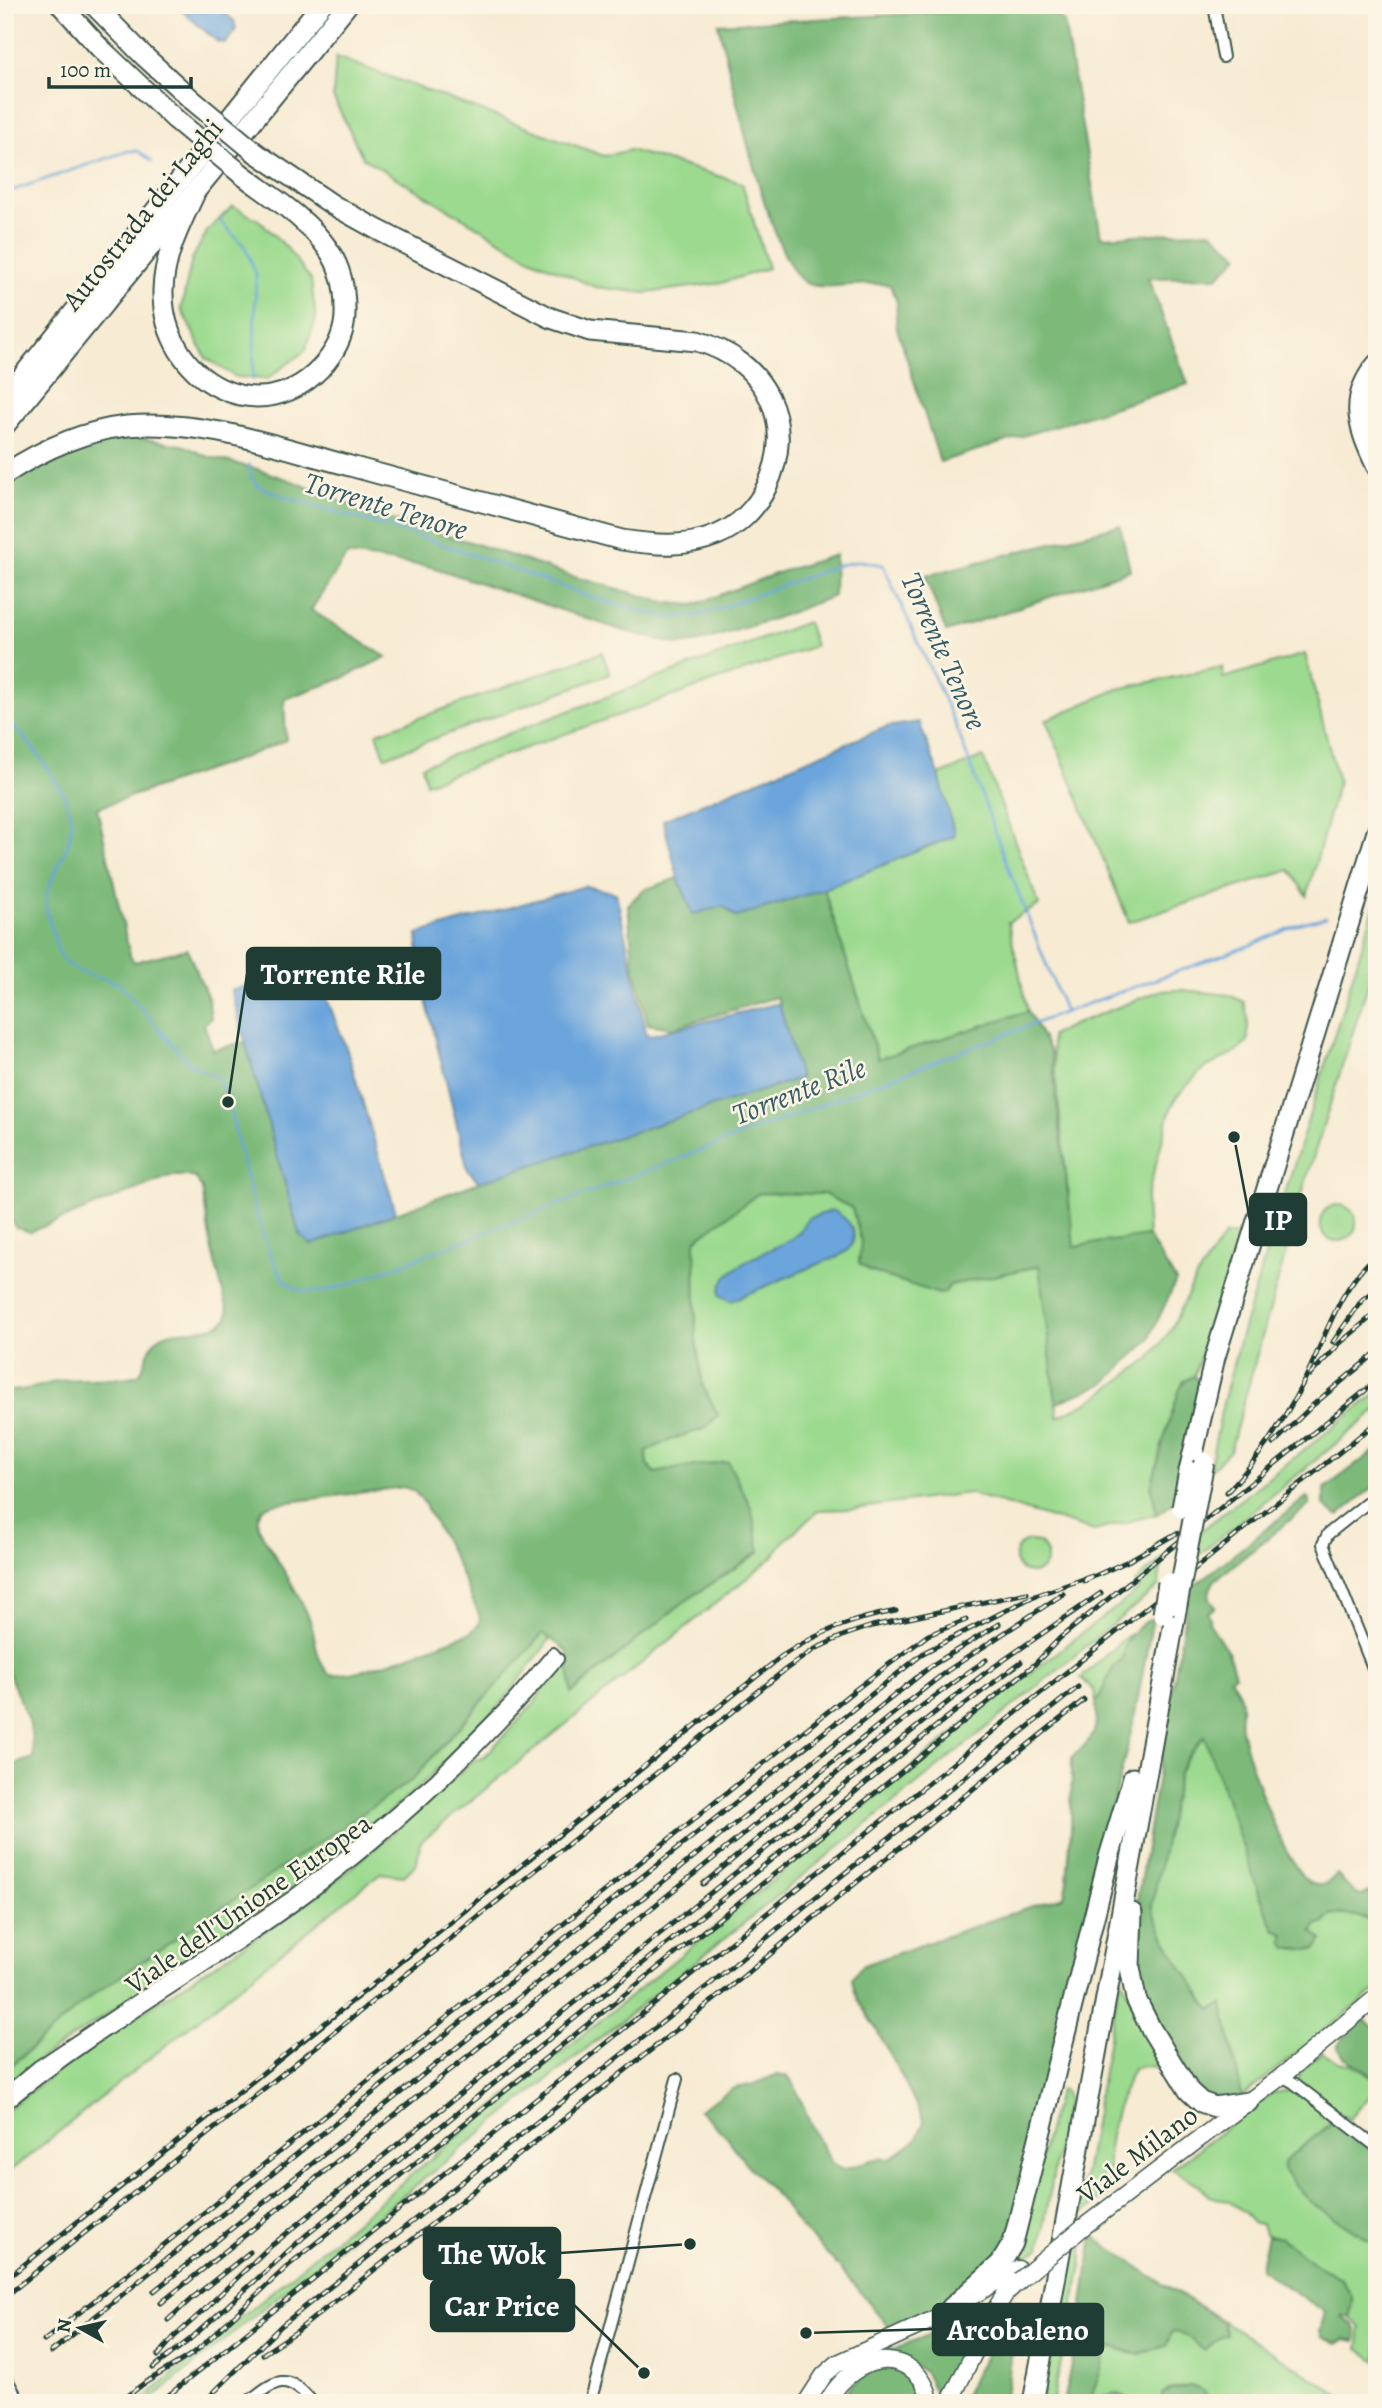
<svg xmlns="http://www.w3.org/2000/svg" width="1382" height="2408" font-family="Alegreya,serif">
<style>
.green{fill:#9cda8f;stroke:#5e8c62;stroke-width:2}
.forest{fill:#7dba7a;stroke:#4e7c57;stroke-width:2;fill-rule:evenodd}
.water{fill:#6ca5db;stroke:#467188;stroke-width:2}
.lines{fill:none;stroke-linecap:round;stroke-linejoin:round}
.stream{stroke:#6ca5db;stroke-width:2.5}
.street-casing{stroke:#3f574c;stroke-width:14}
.primary-casing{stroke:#3f574c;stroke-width:19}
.highway-casing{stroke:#3f574c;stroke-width:23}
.street{stroke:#fff;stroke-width:10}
.primary{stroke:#fff;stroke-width:16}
.highway{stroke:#fff;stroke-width:19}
.rail-casing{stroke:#1f3d34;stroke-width:5}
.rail{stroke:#fcf5e5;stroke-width:2.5;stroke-dasharray:8;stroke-linecap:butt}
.primary-bridge-casing{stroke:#3f574c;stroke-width:19;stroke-linecap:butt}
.highway-bridge-casing{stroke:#3f574c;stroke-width:23;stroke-linecap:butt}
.primary-bridge{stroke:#fff;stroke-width:16}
.highway-bridge{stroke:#fff;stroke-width:19}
.labels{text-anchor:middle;stroke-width:5;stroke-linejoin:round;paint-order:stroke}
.street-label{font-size:28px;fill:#1f3d34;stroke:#fcf5e5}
.water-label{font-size:30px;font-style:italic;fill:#365c66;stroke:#fcf5e5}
.leader{fill:none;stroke:#1f3d34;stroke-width:2.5}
.callout-dot{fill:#1f3d34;stroke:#fcf5e5;stroke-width:2.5}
.callout{fill:#1f3d34;stroke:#1f3d34;stroke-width:2.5}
.callout-label{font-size:30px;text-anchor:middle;font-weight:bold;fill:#fff}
</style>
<rect width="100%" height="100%" fill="#fcf5e5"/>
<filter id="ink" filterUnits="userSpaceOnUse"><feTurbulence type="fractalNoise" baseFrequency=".0143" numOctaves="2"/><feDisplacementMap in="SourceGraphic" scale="14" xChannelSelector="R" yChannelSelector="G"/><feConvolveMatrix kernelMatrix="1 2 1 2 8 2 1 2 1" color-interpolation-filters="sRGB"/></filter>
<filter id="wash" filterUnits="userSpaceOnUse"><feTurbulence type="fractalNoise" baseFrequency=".00686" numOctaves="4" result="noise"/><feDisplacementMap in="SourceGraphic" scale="28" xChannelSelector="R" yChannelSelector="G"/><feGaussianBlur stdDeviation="1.57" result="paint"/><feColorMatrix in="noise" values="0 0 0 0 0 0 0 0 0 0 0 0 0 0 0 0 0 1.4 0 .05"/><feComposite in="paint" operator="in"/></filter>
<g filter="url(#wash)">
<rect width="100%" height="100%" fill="#f7ebd3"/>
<g class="green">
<path d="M336,57L604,156L630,150L742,183L768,268L722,283L646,293L595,287L530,258L363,158L333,97Z"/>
<path d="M233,206L260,221L286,247L311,280L316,319L305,351L267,379L236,377L206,358L181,309L192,259L208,230Z"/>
<path d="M807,622L815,646L426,783L422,766Z"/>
<path d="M602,652L610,674L385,757L377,733Z"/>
<path d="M1305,654L1338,781L1307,896L1290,870L1129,922L1046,720L1118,689L1222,667L1223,678Z"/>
<path d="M983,757L1039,905L1008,922L1028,1011L878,1059L824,889L954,836L939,775Z"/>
<path d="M1377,898V956L1307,1177L1230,1451L1209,1471L1223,1403L1240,1338Z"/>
<path d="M1181,990L1229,995L1244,1002L1248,1018V1042L1234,1053L1203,1069L1177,1096L1170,1111L1146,1201L1148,1236L1074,1246L1051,1036L1070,1026L1159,991Z"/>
<path d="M759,1193L824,1194L852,1208L862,1240L859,1263L870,1271L939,1294L946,1291L950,1285L1040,1266L1058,1417L1094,1399L1149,1359L1171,1330L1194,1281L1225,1235L1240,1236L1194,1376L1184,1381L1163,1442L1151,1487L1157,1514L1094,1531L968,1493L854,1509L819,1510L781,1544L773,1557L420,1842L417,1863L404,1876L380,1873L5,2175V2112C100,2032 210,1972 310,1900C367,1858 420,1809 472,1761L483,1758L534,1704L548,1680L566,1657L569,1659L572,1693L681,1604L760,1552L686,1467L655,1473L647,1464L646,1450L678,1437L704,1429L718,1415L703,1387L696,1339L695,1240Z"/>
<circle cx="1338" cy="1223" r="18"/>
<path d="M1377,1393V1410L1194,1559L1198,1533Z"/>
<circle cx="1031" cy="1557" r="16"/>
<path d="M1163,1558L1158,1587C825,1863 482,2128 147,2403H139L447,2145L991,1703L1140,1589L1134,1583Z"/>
<path d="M543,1632L551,1638L501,1704L420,1786L351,1845L244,1923L37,2061L5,2087V2071L91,1996Z"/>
<path d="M1129,1634L1122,1659L1111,1672L1103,1693L1096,1703L1094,1690L1081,1678Z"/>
<path d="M1205,1736L1259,1893L1274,1929L1286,1935L1294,1950L1304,1949L1317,1924H1323L1332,1914L1360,1916L1370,1921L1374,1933L1377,1934V1989L1242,2097L1223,2005L1211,2010C1188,1976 1163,1945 1151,1905L1179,1773L1185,1760Z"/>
<path d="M1120,1975L1162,2067L1141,2066L1133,2069C1120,2097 1107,2130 1108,2161C1108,2169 1113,2179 1115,2188L1075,2219L1086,2169Z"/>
<path d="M1321,2052L1338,2062L1351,2064L1377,2081V2088L1349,2120L1299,2081V2073Z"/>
<path d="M1059,2090L1064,2091L1067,2099L1040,2248L1022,2260L1013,2259Z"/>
<path d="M1295,2090L1335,2120L1287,2159L1283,2170L1309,2201L1377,2245L1372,2256L1377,2269V2361L1358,2349L1361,2328L1350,2318L1352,2297L1342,2279L1312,2262L1281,2238L1265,2234L1262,2224L1253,2223L1244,2212L1228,2201L1209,2196L1199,2185L1172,2169L1272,2093Z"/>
<path d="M1083,2240L1081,2271L1052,2403H1041L1067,2254Z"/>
<path d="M1165,2284L1352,2403H1226L1209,2397L1200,2389L1190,2386L1168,2390L1160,2399L1161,2403H1127V2397L1112,2394L1095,2398L1092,2394L1100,2373L1104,2351C1117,2342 1125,2355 1138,2354C1143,2353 1162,2348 1166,2345L1172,2331L1184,2332L1200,2348L1210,2346L1223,2322L1170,2289Z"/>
</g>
<g class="forest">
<path d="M1048,7L1064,22L1101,237L1211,231L1239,256L1217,277L1148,278L1188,384L940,462L896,325L897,302L890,285C866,280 824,292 806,283C770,265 730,70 718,24Z"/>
<path d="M119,434L185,446L206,456L257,469L295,482L373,515L470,542L568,575L668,603L694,605L777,573L835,555L834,596L776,618L699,642L679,645L618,629L432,567L347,555L311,610L386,657L341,679L284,699L286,740L237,760L97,808L130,956L134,962L187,949L208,998L211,1018L204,1024L213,1050L245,1042L299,1234L311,1245L479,1182L800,1078L777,997L672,1028L648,1024L633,961L628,905L643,890L678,878L693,914L724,906L736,917L824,889L878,1059L1028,1011L1051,1053L1074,1246L1148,1236L1176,1281L1148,1341L1105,1383L1056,1403L1039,1266L950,1285L944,1293L939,1294L870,1271L859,1263L861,1240L852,1208L824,1194L759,1193L695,1240L696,1339L703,1387L718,1415L704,1429L678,1437L646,1451L647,1464L655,1473L686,1467L728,1462L751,1507L760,1551L681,1604L571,1693L568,1652L543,1633L412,1780L91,1996L5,2071V1767L34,1758L30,1724L5,1665V1391C27,1392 45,1383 66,1380C90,1377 116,1381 139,1375C146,1364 147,1349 156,1340C176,1322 208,1339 227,1318L228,1311L212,1251L202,1189L196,1178L187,1176H170L30,1232L15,1227L5,1202V488L55,452ZM404,1487L414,1491L424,1503L456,1562L480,1617L479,1624L470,1633C440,1643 356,1679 329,1674C315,1661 316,1635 309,1618C296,1585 273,1557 258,1526C256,1513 261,1508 273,1504Z"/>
<path d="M1120,525L1130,570L946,632L925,576Z"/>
<path d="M1194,1376L1201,1385L1184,1444L1175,1502L1157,1514L1151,1487L1163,1442L1179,1391L1184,1381Z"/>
<path d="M1377,1449V1484L1338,1516L1335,1515L1324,1505V1489Z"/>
<path d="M1307,1497L1310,1501L1309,1505L1215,1580C1208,1591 1207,1596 1215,1607L1207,1613L1210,1619L1208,1621L1228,1652L1235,1675L1230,1678C1233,1684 1239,1691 1240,1697C1243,1707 1239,1719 1241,1729C1246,1757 1288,1876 1313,1884C1323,1888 1330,1881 1337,1874L1353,1892L1360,1895L1377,1890V1934L1374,1933L1370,1921L1360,1916L1332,1914L1323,1924H1317L1312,1931L1322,1940L1316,1949H1287L1283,1941L1285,1935L1274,1929L1259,1893L1204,1736L1185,1760L1179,1773L1152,1905C1163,1945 1188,1976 1211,2010L1223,2004L1242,2097L1238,2099L1200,2096L1140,2001L1135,1913L1188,1597L1190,1589Z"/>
<path d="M1153,1618L1134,1719L1008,2241L963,2293L927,2314L892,2330L832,2259L800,2227L779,2198L749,2167L725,2135L699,2110L734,2088L751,2085L778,2074L787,2076L794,2084L816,2136L832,2163L841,2169C862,2167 869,2156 890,2159L916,2140L924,2122C911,2093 896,2065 881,2038C871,2018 855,2003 852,1979L861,1966L1026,1908L1064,1897L1067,1881L1071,1828L1072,1757C1094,1739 1098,1732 1096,1703C1106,1689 1108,1668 1122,1659C1125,1638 1133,1628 1153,1618Z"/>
<path d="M1365,2020L1377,2030V2081L1363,2069L1344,2057L1337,2048C1341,2039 1355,2023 1365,2020Z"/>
<path d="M1334,2122L1377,2154V2245L1309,2201L1283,2170L1284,2163L1287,2159Z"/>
<path d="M1093,2236L1170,2289L1223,2322L1227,2335L1222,2336L1205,2350C1192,2345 1189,2331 1172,2331L1166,2346L1136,2354L1113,2346L1104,2351L1102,2367L1092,2394L1095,2398L1117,2393L1127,2398V2403H1063L1081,2317Z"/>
<path d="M1268,2236L1281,2238L1312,2262L1342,2279L1352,2297L1350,2318L1343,2315L1342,2317C1351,2324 1361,2328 1355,2341L1345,2339L1337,2344L1322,2337L1320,2331L1325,2312L1260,2269Z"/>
<path d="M975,2307L979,2315L947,2384L938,2398L924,2371L885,2352L926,2336Z"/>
<path d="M996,2334L1014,2337L1005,2403H961Z"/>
<path d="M882,2364L915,2378L925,2403H836L853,2384Z"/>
<path d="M1190,2386L1200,2389L1209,2397L1226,2403H1161L1163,2393Z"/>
</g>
<g class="water">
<path d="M175,5H216L234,21L236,29L226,43L218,42Z"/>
<path d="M919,722L939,775L955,836L824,889L736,917L724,906L693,914L678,878L663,820L886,727Z"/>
<path d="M585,886L616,893L647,1036L779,1003L800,1078L479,1182L468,1170L422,984L417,934Z"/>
<path d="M304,972L324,991L347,1050L396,1213L311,1245L299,1234L231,990Z"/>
<path d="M833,1210C866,1230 857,1254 823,1262L731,1301L720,1295C717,1268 771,1251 791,1239C799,1234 804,1226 809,1218Z"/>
</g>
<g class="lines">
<g class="stream">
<path d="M5,193L128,151H138L152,161"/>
<path d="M219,220L245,247L256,274L253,380"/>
<path d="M249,464L251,477L258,486L282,496L428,539L602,601L672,618L701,615L839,565L861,561L883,565L956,726L1005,859L1065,1012"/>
<path d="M5,717C27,739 68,788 71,818C74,852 47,874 46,904C46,914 51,926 54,936C57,947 58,956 67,964C81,976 105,976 121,985L188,1062L219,1079L228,1102C237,1137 264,1268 290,1285C310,1298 331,1290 352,1283L1065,1012L1251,945L1301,923L1326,917"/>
</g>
</g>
</g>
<g filter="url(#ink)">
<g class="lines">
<defs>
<g id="street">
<path d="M1214,5L1223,57"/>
<path d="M1377,1495L1328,1534L1323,1544L1377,1678"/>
<path d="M1282,2076L1294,2083L1377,2147"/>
<path d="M5,2094L37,2067L290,1898L335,1864L435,1779L512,1701L553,1653L558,1659C479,1751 392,1834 294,1905C199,1974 96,2030 5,2105"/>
<path d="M5,2376L20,2403"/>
<path d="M247,2403C276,2379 287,2371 313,2403"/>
<path d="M590,2403L677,2079"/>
</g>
<g id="primary">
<path d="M1082,2228L1282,2076L1377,1997"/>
<path d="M806,2403L824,2375L838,2363L932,2320L1018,2269"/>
<path d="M827,2403C835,2387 849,2372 866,2365C896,2352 927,2371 930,2403"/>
<path d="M949,2403L998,2305L1006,2293L1020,2280"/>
</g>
<g id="highway">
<path d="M61,5L99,47L175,119"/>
<path d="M94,5L144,56L191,99"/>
<path d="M194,195C180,225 164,256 163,290C161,381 264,437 326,362C339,346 346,329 345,309C345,288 340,266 328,249C306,217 270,196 240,173"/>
<path d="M1377,364C1347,399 1359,430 1377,467"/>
<path d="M5,398L321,5"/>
<path d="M5,425L347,5"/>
<path d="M5,474C43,449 82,431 127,426C203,419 278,447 350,466C441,491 531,515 622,540C654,545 686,548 717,535C739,526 756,508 766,488C798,423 765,360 697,341L590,331L551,318L378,230L333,205L256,153"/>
<path d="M1189,1471L1215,1357L1377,832"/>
<path d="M1132,1913L1130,1967L1136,1999L1151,2029L1189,2091L1201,2102L1215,2107L1248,2102"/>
<path d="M951,2308L1001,2263L1013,2243L1109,1857L1133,1778"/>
<path d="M1033,2403L1177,1605"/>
</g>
</defs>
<use href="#street" class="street-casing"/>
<use href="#primary" class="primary-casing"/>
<use href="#highway" class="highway-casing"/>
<use href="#street" class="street"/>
<use href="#primary" class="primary"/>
<use href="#highway" class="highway"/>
<defs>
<g id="rail">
<path d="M1333,1342L1362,1300L1377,1288"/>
<path d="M1310,1375L1340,1343L1377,1312"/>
<path d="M1273,1444L1313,1405L1377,1352"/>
<path d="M1227,1492C1257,1461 1283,1422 1303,1383C1327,1336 1336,1291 1377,1254"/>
<path d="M1084,1581L1128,1561L1177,1533"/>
<path d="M703,1884C796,1808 887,1727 986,1660"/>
<path d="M5,2280C263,2071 522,1863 782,1656C819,1632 851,1619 896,1611"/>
<path d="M154,2291L931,1666L999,1624"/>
<path d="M6,2296L786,1669L815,1649L845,1635L872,1626L1027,1593"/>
<path d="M161,2303L915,1696L947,1671L1063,1594"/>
<path d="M207,2307L266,2250L948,1702L985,1673L1101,1593"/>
<path d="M168,2320L191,2299L250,2252"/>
<path d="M44,2341L851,1693L928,1635L966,1620"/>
<path d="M51,2352L590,1918L925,1652L1032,1597L1092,1576"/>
<path d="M263,2354L296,2332L744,1976L847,1890L1084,1700"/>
<path d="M158,2356L174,2337L213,2302"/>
<path d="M153,2368L188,2341L305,2236L944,1720L1021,1662"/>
<path d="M119,2403L143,2384L194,2353L290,2264L1034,1665L1060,1638L1377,1381"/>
<path d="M159,2403L1377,1422"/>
<path d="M203,2403L281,2326L729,1969L840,1877L1078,1687"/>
</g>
</defs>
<use href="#rail" class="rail-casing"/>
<use href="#rail" class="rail"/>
<defs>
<path id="primary-bridge" d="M1020,2280L1082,2228"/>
<g id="highway-bridge">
<path d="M191,99L256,153"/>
<path d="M175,119L240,173"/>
<path d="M1182,1508L1189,1471"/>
<path d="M1177,1605L1204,1462"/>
<path d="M1163,1614L1168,1583"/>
</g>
</defs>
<use href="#primary-bridge" class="primary-bridge-casing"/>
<use href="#highway-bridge" class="highway-bridge-casing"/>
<use href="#primary-bridge" class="primary-bridge"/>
<use href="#highway-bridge" class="highway-bridge"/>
</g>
</g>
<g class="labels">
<g class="street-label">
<text transform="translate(142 214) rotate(-51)" y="10">Autostrada dei Laghi</text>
<text transform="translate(248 1903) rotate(-35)" y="10">Viale dell'Unione Europea</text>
<text transform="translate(1137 2154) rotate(-37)" y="10">Viale Milano</text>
</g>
<g class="water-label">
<text transform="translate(386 506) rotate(17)" y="10">Torrente Tenore</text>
<text transform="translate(944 651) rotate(66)" y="10">Torrente Tenore</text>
<text transform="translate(799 1091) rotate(-21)" y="10">Torrente Rile</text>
</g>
</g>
<path class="leader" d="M228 1102L247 974M1234 1137L1250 1220M690 2244L560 2253M644 2373L574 2305M806 2333L933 2329"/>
<g class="callout-dot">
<circle cx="228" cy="1102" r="7"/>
<circle cx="1234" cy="1137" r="7"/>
<circle cx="690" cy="2244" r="7"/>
<circle cx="644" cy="2373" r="7"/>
<circle cx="806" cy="2333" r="7"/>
</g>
<g class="callout">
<rect x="247" y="948" width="193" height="51" rx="7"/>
<rect x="1250" y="1194" width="56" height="51" rx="7"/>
<rect x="424" y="2228" width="136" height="51" rx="7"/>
<rect x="431" y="2280" width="143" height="51" rx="7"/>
<rect x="933" y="2304" width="170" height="51" rx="7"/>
</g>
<g class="callout-label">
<text x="343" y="984">Torrente Rile</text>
<text x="1278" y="1230">IP</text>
<text x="492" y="2264">The Wok</text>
<text x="502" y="2316">Car Price</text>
<text x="1018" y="2340">Arcobaleno</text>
</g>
<rect width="1382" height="2408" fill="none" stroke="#fcf5e5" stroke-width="28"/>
<g transform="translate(80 2328) rotate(278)" stroke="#fcf5e5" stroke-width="5" paint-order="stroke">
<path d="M0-5L12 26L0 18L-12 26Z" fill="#1f3d34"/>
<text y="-10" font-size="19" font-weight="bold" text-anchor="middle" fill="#1f3d34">N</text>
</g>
<path d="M49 77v10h142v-10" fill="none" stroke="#1f3d34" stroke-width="3.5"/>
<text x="60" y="77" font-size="21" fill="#1f3d34" stroke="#fcf5e5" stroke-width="5" paint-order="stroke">100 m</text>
</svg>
